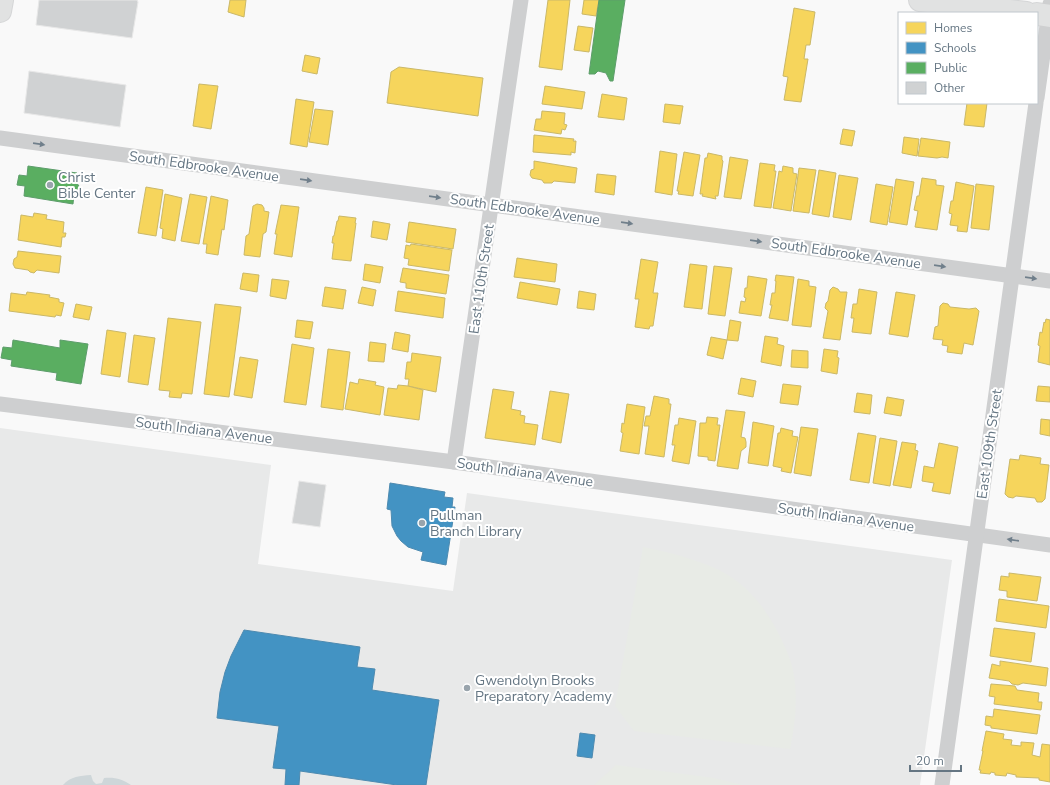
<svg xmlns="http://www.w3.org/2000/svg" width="1050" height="785" font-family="'Nunito Sans',sans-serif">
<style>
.built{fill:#e8e9e9}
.green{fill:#e8ebe6}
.water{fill:#ced6d9}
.homes{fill:#f6d55c;stroke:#cab868}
.schools{fill:#4393c3;stroke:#4d8ab0}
.public{fill:#5aae61;stroke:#5d9d6b}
.building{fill:#d0d2d3;stroke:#e8e8e8}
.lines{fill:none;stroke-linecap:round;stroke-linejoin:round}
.secondary-casing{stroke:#d5d6d7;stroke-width:24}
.street{stroke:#cecfd0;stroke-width:15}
.secondary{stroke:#e1e2e2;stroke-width:22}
.oneway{fill:#707f8b}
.poi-dot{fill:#99a4ac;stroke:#fff;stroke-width:1.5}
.labels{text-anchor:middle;stroke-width:4;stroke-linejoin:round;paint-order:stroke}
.street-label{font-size:14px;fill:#657683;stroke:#fff}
.poi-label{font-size:14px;fill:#657683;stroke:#fff;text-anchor:start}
</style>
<rect width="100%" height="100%" fill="#f9f9f9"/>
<path class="built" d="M0,428L271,465L258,564L453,591L467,493L952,560L920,785H0Z"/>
<g class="green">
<path d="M643,547C669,552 695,559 719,570C751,586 771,615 785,647C789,656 793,667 794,676C798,701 795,725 790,749L634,731L615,706Z"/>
<path d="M616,765L714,778L743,785H594Z"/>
</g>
<path class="water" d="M91,775L93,781L96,784L102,783L104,778C115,777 122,779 131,785H63C71,776 80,776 91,775Z"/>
<g class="homes">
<path d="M230,0H246L244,17L228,12Z"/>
<path d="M548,0H570L562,70L539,67Z"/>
<path d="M584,0H599L596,16L582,14Z"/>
<path d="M794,8L815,12L810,45H806L804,59H808L801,102L784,100L788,77L783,76Z"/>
<path d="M578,26L593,28L589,52L574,50Z"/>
<path d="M305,55L320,58L317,74L302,71Z"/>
<path d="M399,67L483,78L478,116L387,103L391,72Z"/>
<path d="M199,84L218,86L211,129L193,126Z"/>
<path d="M545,86L585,92L582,109L542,104Z"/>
<path d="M602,94L627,98L624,120L598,117Z"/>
<path d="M296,99L314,102L307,147L290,144Z"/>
<path d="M967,103H987L984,127L964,125Z"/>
<path d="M665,104L683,106L680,124L663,122Z"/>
<path d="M315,109L333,111L328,145L309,142Z"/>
<path d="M542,111L565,113L564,124L567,125L565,130L562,129L561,134L534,130L536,119H541Z"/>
<path d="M843,129L855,131L852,146L840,144Z"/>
<path d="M534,135L574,139L573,141H576L575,153L571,152V155L533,152Z"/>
<path d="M904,137L919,139L917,156L902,153Z"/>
<path d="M921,138L950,142L948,158L942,157L937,158L918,156Z"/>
<path d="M660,151L677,154L672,195L655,192Z"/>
<path d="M684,152L700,155L693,196L678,194L679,191H677Z"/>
<path d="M708,153L722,156V160L723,161L718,196H715L716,199L702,196L703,194H700L705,158H707Z"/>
<path d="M730,157L748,160L741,199L724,197Z"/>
<path d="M534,161L577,168L575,183L554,181L552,183H544L542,180L532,178L530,175L531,170L534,169Z"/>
<path d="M760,163L775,165L774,171H776L771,208L754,206Z"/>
<path d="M783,166L793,168V173L797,174L791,211L773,208L779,171L782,172Z"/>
<path d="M799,168L816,170L809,213L793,211Z"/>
<path d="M819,170L836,173L829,217L812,214Z"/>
<path d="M597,174L616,176L614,195L595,192Z"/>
<path d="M839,175L858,178L851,220L833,217Z"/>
<path d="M922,178L936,180V185L944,186L937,230L915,227L918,211L914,210L917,196H919Z"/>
<path d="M896,179L914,182L907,225L889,222Z"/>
<path d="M956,182L974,186L967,232L957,231L958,226L950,225L952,214L949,213L951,201H953Z"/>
<path d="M876,184L893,187L887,225L870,222Z"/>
<path d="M976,184L994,186L989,230L971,228Z"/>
<path d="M146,187L163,190L156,236L138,233Z"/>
<path d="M165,194L182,198L175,241L162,238L163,229L160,228Z"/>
<path d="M190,194L207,197L199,244L181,241Z"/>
<path d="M211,196L228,200L224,230L222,229L218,255L206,253L207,244H203Z"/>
<path d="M257,204L262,205L264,208V211L269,212L266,232L263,234L260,257L244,255L246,236L249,234L253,206Z"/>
<path d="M281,205L299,207L292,257L274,254L277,234H275Z"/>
<path d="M34,213L47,215L46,219L64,222L63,233H66L65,237H62L61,247L18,240L21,215L33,217Z"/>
<path d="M339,216L356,218L355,223H356L351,261L332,259L334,243H332L333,236H334L337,221H338Z"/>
<path d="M373,221L390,224L387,240L371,237Z"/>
<path d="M409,222L456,229L453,249L406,242Z"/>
<path d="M411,244L452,250L449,271L408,265L409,259L404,258L406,245L410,246Z"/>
<path d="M18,251L61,256L59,273L37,270L34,273L30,272L28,270L15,268L13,264L14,259L17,257Z"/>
<path d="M517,258L557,264L555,282L514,277Z"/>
<path d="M641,259L658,262L653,293H658L653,326H650L649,329L635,327L639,299H635Z"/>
<path d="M365,264L383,267L380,283L363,280Z"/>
<path d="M690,264L707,266L702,309L684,307Z"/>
<path d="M714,266L732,268L725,316L708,314Z"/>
<path d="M403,268L449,275L446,294L406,288V283L400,282Z"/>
<path d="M243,273L259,275L257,292L240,289Z"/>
<path d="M776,275L794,277L788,321L769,318L772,305H770L772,293H775L776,281H775Z"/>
<path d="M748,276L767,279L761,316L739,313L741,301L745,302L746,298L744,297L745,288H747Z"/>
<path d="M272,279L289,281L286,299L270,296Z"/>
<path d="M798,279L809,281V286L816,287L811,327L792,325Z"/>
<path d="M520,282L560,289L557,305L517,298Z"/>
<path d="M325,287L346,290L343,309L322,306Z"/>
<path d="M362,287L376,290L373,306L358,303Z"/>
<path d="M833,287L838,289L840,292H847L840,340L823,338L828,311L825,308L826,303L828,301L830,290Z"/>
<path d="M859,289L877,292L871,334L852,332L854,318H851L853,304H857Z"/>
<path d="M398,291L445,298L443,318L395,311Z"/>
<path d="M579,291L596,294L594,310L577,308Z"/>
<path d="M27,292L50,295L49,297L59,299V302L64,303L61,316L56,315L55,317L9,311L11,293L26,295Z"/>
<path d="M896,292L915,295L908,337L889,334Z"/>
<path d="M943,303L948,304L950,307L969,309L976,308L979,311L973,345L964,343L962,354L947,352L948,346L942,345L943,340L933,339L935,327L938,326L940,306Z"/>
<path d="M76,304L92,307L89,320L73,317Z"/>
<path d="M215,304L241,307L229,397L204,394Z"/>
<path d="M168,318L201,322L192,394L182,393L181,398L169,397L170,391L159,390Z"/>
<path d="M1046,319L1050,320V365L1038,362L1040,346L1038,345L1040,332L1042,333L1044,322L1045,323Z"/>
<path d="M297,320L313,322L310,339L295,337Z"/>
<path d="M730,320L741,322L738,341L727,340Z"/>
<path d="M107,330L126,333L120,377L101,374Z"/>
<path d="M395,332L410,335L408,352L392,349Z"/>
<path d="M134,335L155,338L148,385L128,382Z"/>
<path d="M765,336L778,338L777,344L784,346L781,366L761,362Z"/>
<path d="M711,337L727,340L723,359L707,355Z"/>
<path d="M370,342L386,344L384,362L368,361Z"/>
<path d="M292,344L314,348L306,405L284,402Z"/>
<path d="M328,349L350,352L343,410L321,407Z"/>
<path d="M824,349L838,351L837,357L839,358L837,374L821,371Z"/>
<path d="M792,350L808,351V368L791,367Z"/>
<path d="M412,353L441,357L436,392L408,386L409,379H405L407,362H411Z"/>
<path d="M240,357L258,360L252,398L234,395Z"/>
<path d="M741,378L756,381L753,397L738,394Z"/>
<path d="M359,379L376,382L375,385L384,387L380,415L345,409L350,382L358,384Z"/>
<path d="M783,384L801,386L798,405L780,403Z"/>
<path d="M398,385L408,386L423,390L419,420L384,415L388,388L397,389Z"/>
<path d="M1038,386L1050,387V402L1036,401Z"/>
<path d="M493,389L514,392L511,409L521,411L520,415L525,416L524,423L538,425L535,445L485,438Z"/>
<path d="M550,391L569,394L561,443L542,439Z"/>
<path d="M857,393L872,395L870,414L854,412Z"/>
<path d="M654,396L669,399V404H671L664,457L645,454L649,426H644L646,416H650Z"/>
<path d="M887,397L904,400L901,416L884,413Z"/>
<path d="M627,404L645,407L639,454L620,451L623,433L621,432L622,423L624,424Z"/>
<path d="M726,410L745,412L741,437L745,438L746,442V447L741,451L738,469L717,466Z"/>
<path d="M707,417L718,418L717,425H720L715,461L708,460V457L698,456L700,423H706Z"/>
<path d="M679,418L696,421L689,464L672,461L675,445H672L675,425H678Z"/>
<path d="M1041,419L1050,420V436L1040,434Z"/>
<path d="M753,422L774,426L768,466L748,463Z"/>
<path d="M801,427L818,429L811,476L794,473Z"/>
<path d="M781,428L793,431L792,436L798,437L791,473L781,471L782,468L773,466L778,433H780Z"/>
<path d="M858,433L876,436L869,483L850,480Z"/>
<path d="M880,438L897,441L890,486L873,483Z"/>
<path d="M902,442L916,444L915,450L918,451L911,488L893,485Z"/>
<path d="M939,443L958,447L950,494L932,491L934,483L922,481L924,466L934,468Z"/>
<path d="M1020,455L1041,458L1040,464L1049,465L1045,499L1042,502H1037L1035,498L1016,496L1013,498L1008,497L1005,494L1010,459L1019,460Z"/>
<path d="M1009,573L1041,577L1037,601L1007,597V591L999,590L1001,576L1009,577Z"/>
<path d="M999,599L1049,606L1046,628L996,621Z"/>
<path d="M994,628L1035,633L1031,662L990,656Z"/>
<path d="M1000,661L1048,668L1046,686L1023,683L1018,685L1012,684L1009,681L989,678L992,664L1000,666Z"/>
<path d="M991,684L1015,686L1017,690L1039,693L1038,702H1042L1041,710L994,704L995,697L989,696Z"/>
<path d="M994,709L1040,715L1037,734L991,728V726L985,725L986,716L993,717Z"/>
<path d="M986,731L1004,734L1003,739L1012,740L1011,745L1021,746V742L1034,743L1032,755L1040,757L1042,744L1050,745V782L1039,780V778L1016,777V775L1007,773L1006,776L995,775V773L991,772L990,774L980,773L981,770H979L983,751H982Z"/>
</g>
<g class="schools">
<path d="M390,483L445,492L444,497L453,498L452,507H455L446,565L421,560L423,552L408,547L401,541L397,536L392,526L391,510L387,509Z"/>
<path d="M244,630L360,647L357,667L375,669L372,690L439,700L426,785H397L300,771L299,785H285L286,769L273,768L279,726L217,718L220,692L225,672L231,656Z"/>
<path d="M580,733L595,735L592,758L577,756Z"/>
</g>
<g class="public">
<path d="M599,0H625L613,81H610L606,73L598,71L595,74H589Z"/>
<path d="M28,166L77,173L76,182L79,186L78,191L74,194L73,204L24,196L25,186L17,185L19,175L27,176Z"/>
<path d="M13,340L60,348V340L88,344L81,384L56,380L57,373L11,366L12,360L1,358L3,347L12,348Z"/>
</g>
<g class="building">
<path d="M39,0H137L138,2L132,38L36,25Z"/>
<path d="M29,71L126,85L120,127L24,113Z"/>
<path d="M299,481L326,485L320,527L292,523Z"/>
</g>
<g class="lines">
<defs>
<g id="secondary">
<path d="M920,0L1026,13"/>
<path d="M0,11L2,0"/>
<path d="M1037,14L1050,16"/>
</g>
</defs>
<use href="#secondary" class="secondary-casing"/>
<g class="street">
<path d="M1037,98L1050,4"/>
<path d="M0,138L1050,281"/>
<path d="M0,404L454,462L1050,545"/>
<path d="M454,462L521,0"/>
<path d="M942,785L1036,103"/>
</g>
<use href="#secondary" class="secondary"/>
</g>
<defs><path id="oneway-solid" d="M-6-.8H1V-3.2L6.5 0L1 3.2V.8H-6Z"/></defs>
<g class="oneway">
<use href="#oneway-solid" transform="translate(39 144) rotate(8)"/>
<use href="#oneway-solid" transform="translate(306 180) rotate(8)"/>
<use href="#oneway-solid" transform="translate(435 197) rotate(8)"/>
<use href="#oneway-solid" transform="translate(627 223) rotate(8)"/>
<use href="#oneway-solid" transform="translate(756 241) rotate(8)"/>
<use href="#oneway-solid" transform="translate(940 266) rotate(8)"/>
<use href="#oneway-solid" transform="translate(1031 278) rotate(8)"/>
<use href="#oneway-solid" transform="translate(1013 540) rotate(-172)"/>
</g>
<g class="poi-dot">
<circle cx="50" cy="185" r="4"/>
<circle cx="422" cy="523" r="4"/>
<circle cx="467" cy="688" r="4"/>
</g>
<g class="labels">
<g class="street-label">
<text transform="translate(204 166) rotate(8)" y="5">South Edbrooke Avenue</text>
<text transform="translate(525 209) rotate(8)" y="5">South Edbrooke Avenue</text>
<text transform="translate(846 253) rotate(8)" y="5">South Edbrooke Avenue</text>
<text transform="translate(481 279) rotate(-82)" y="5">East 110th Street</text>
<text transform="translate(204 430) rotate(7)" y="5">South Indiana Avenue</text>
<text transform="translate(989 444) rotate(-82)" y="5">East 109th Street</text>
<text transform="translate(525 472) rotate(8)" y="5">South Indiana Avenue</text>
<text transform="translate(846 517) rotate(8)" y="5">South Indiana Avenue</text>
</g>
<g class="poi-label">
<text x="58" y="182">Christ<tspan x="58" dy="16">Bible Center</tspan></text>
<text x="430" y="520">Pullman<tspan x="430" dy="16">Branch Library</tspan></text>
<text x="475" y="685">Gwendolyn Brooks<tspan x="475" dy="16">Preparatory Academy</tspan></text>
</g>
</g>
<rect x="898" y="12" width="140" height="92" fill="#ffffff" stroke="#c1c8cd"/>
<rect x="906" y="22" width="20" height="12" fill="#f6d55c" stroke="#c1c8cd"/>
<text x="934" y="32" font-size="12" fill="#657683">Homes</text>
<rect x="906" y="42" width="20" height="12" fill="#4393c3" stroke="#c1c8cd"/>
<text x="934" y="52" font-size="12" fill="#657683">Schools</text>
<rect x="906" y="62" width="20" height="12" fill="#5aae61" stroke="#c1c8cd"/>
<text x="934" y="72" font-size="12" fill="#657683">Public</text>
<rect x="906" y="82" width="20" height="12" fill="#d0d2d3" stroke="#c1c8cd"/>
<text x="934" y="92" font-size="12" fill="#657683">Other</text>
<path d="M910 765v6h51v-6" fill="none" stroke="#657683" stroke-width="2"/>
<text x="916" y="765" font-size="12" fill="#657683" stroke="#ffffff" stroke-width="3" paint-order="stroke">20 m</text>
</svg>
